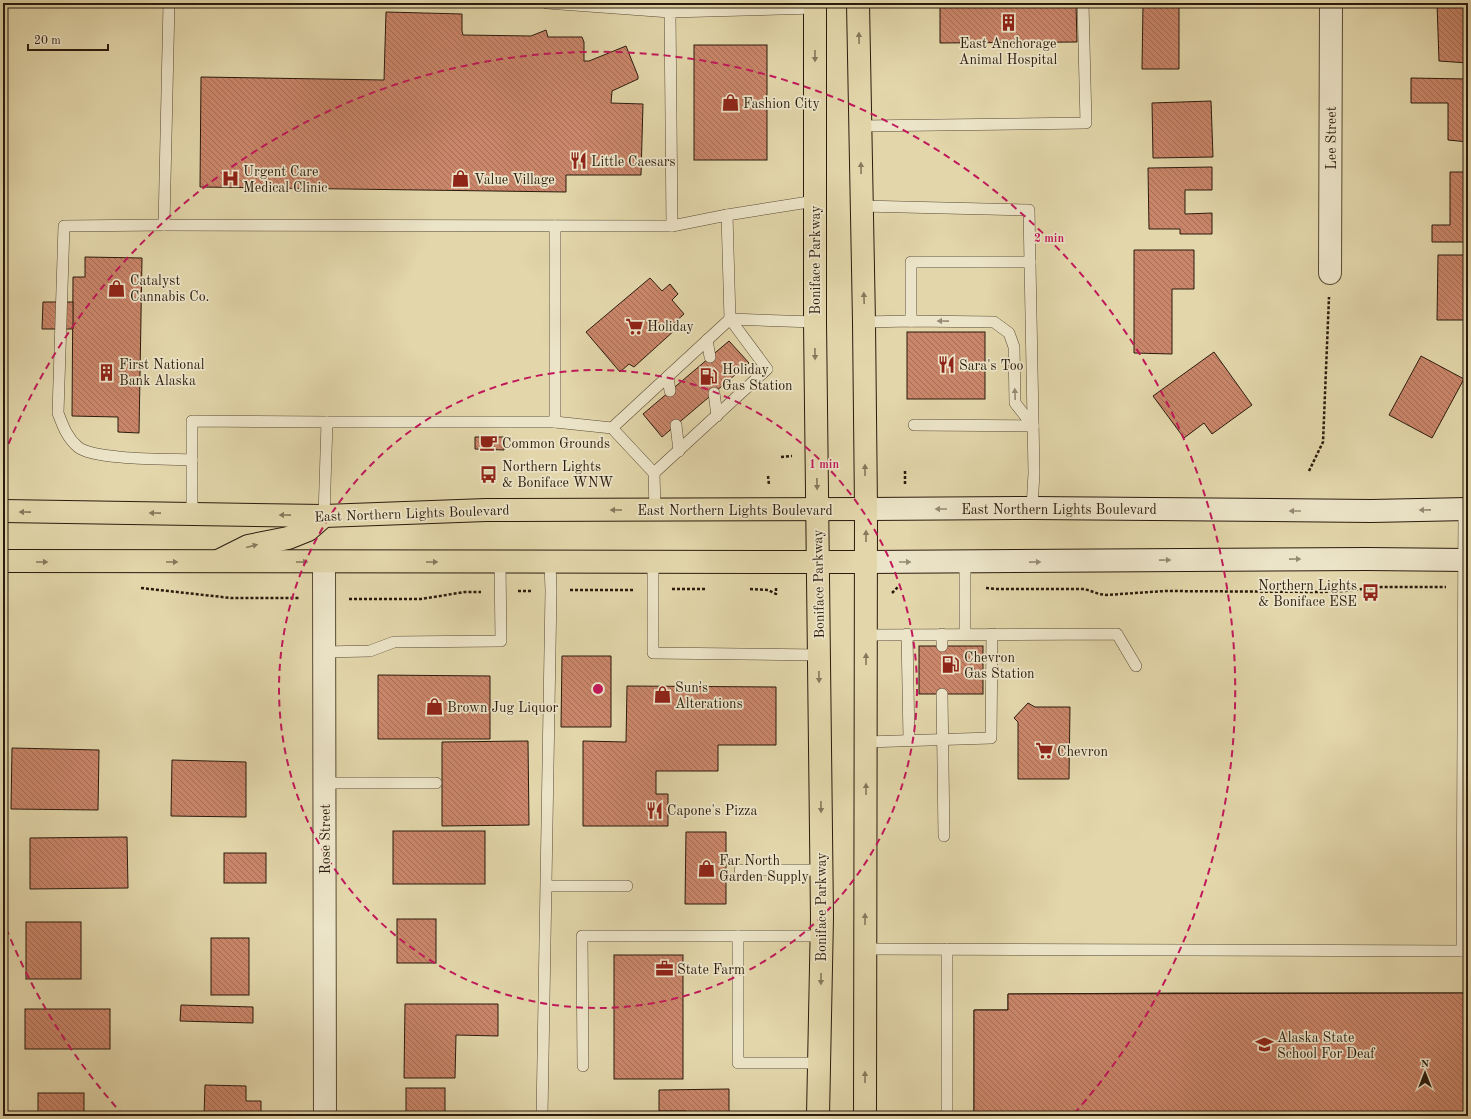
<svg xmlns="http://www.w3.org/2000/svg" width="1471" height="1119" font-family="'Old Standard TT',serif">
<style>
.building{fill:url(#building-back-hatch);stroke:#2b1b0d}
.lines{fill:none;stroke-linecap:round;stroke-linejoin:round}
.lane-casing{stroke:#594a34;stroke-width:12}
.street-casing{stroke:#594a34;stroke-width:24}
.secondary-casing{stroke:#2b1b0d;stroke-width:24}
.primary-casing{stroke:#2b1b0d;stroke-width:24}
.path{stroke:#2b1b0d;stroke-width:2.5;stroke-dasharray:3 2;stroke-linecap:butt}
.lane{stroke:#ece4c8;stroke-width:11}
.street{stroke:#ece4c8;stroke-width:22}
.secondary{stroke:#ece4c8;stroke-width:22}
.primary{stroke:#e2d6aa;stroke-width:22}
.oneway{fill:#86785c}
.oneway2{fill:#958a74}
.ring{fill:none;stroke:#c2185b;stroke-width:2;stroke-dasharray:7 5}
.labels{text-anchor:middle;stroke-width:3.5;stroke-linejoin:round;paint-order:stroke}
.poi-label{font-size:14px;fill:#2b1b0d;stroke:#ece4c8;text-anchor:start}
.street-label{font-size:14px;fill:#2b1b0d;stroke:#ece4c8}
.centre{fill:#c2185b;stroke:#ece4c8;stroke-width:2}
.ring-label{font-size:12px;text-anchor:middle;font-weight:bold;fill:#c2185b;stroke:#ece4c8;stroke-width:3.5;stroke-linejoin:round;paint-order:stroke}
</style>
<defs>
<pattern id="building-back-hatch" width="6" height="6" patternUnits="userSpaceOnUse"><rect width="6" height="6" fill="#ca866a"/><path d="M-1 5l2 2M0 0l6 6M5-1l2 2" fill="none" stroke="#a46d56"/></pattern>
</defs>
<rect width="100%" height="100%" fill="#e2d6aa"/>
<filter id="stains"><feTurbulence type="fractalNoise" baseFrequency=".005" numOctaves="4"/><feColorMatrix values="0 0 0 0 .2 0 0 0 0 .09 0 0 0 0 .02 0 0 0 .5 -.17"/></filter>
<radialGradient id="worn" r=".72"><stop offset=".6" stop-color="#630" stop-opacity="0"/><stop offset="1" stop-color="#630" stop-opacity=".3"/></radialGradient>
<g class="building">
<path d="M940,3H1076L1077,42L940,43Z"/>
<path d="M1437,3H1468V63L1439,61Z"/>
<path d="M1143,4H1179V69H1142Z"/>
<path d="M386,12L462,14V31L463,35L531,36L546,30L548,37H582L584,42V61H589L626,46L638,76V79L612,91L611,103L643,104L641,175H566V192L200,187L201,77L384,80Z"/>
<rect x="694" y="45" width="73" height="115"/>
<path d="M3,71V103H7V123H3Z"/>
<path d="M1411,78L1468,79V142L1448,140V103H1411Z"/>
<path d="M1211,101L1213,157L1153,158L1152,103Z"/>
<path d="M1212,167V190H1185V214L1212,213V234H1180V229H1149L1148,168Z"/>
<path d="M1450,172H1468V242H1432V225H1450Z"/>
<path d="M1134,250H1194V289H1172V354L1134,353Z"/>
<path d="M1438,255H1468V320H1437Z"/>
<path d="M85,257L142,258L139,433L118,432V417L72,416L73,277H85Z"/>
<path d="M650,278L662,291L670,284L678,294L672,300L684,314L674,323L676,329L634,367L629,364L620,372L586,332Z"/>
<path d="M43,302H73V329H42Z"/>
<rect x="907" y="332" width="78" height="67"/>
<path d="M729,341L749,363L662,437L643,414Z"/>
<path d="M1214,352L1252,405L1212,434L1204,423L1184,438L1153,396Z"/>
<path d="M1421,356L1464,379L1432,438L1389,415Z"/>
<path d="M475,437H504V450L475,449Z"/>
<rect x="919" y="646" width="64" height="48"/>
<path d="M562,656H611V727H561Z"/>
<path d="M378,675L490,676V739H378Z"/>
<path d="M627,686L776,687V745H718V771H656V794H668V826H583V741L626,742Z"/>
<path d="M1028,703L1035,707H1070L1069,779H1018V722L1014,718Z"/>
<path d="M528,741L529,825L442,826V742Z"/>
<path d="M12,748L99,750L98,810L11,809Z"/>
<path d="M172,760L246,762V817L171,816Z"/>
<rect x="393" y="831" width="92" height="53"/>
<path d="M686,832H726V904H685Z"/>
<path d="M127,837L128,888L30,889V838Z"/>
<rect x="224" y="853" width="42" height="30"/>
<rect x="397" y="919" width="39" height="44"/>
<rect x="26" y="922" width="55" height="57"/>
<rect x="211" y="938" width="38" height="57"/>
<rect x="614" y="955" width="69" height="124"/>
<path d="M1177,993H1468V1116H974V1010H1008V994Z"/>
<path d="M1468,993V1116H974V1010H1008V994Z"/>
<path d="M405,1004H498V1036L456,1035L455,1078H404Z"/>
<path d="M181,1005L253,1007V1023L180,1021Z"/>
<rect x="25" y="1009" width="85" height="40"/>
<path d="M205,1085L246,1086V1101H261V1116H204Z"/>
<rect x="406" y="1088" width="39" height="28"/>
<path d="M729,1089V1116H686V1111H659V1090Z"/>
<rect x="38" y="1093" width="46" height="23"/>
</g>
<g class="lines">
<defs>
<g id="lane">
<path d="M169,3L164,225L672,226L727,215L815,201"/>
<path d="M547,3L670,12"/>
<path d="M860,126L1086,123L1083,3"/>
<path d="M861,206L1029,210L1034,473L1032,508"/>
<path d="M164,225L64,226L58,413C63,426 67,438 78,447C94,460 169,459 192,460"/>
<path d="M672,226L670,12L815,8"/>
<path d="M911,321V262H1030"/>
<path d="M864,322L911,321L994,322L1009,333L1014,347L1015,403L1033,426"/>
<path d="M707,340L710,357"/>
<path d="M668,377L670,391"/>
<path d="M714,393L717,416"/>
<path d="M555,422L612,428L654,473L655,510"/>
<path d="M676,425L679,451"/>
<path d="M914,425L1033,426"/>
<path d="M612,428L730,319L815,322"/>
<path d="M654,473L767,369L730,319L727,215"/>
<path d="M1464,509L1462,951H1468"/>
<path d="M192,514V421L327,422"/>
<path d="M324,516L327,422H555V226"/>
<path d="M653,562V653L819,655"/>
<path d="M907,634L909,739"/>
<path d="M965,634V562"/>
<path d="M866,635L1117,634L1136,666"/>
<path d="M942,646V634"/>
<path d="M324,652L370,651L394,642L501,641L500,562"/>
<path d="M942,694L944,836"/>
<path d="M866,742L991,738L992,634"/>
<path d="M325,783H436"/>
<path d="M740,870H822"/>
<path d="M547,886H627"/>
<path d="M738,936H822"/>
<path d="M865,949L1462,951"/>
<path d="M947,949V1116"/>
<path d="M583,1066L582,936H738V1063H819"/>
<path d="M542,1116L551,591L550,562"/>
</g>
<g id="street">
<path d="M1330,273L1331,3"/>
<path d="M324,562L325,1116"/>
</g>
<g id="secondary">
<path d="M866,509L1032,508L1371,511L1468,509"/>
<path d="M866,562L1367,559L1468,560"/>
</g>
<g id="primary">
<path d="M815,3V322L822,917L818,1116"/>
<path d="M858,3L864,322L866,509L865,1116"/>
<path d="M3,511L324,516L486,510L866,509"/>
<path d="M220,560L248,546L288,538L308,530L324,516"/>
<path d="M3,561L866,562"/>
</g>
</defs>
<use href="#lane" class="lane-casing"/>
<use href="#street" class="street-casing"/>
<use href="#secondary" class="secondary-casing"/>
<use href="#primary" class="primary-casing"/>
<g class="path">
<path d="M781,457L792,456"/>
<path d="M905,471V484"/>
<path d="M1309,471L1323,442L1329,297"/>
<path d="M768,476L769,485"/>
<path d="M141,588L231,598H300"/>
<path d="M986,588L997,589H1085L1099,594L1106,595L1165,591L1321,592L1344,591L1381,587H1446"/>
<path d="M672,589H705"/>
<path d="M750,589L768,590L776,594V586"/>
<path d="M570,590H633"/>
<path d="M518,591H531"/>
<path d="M892,593L898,587"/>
<path d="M349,599H421L465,592H481"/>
</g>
<use href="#lane" class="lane"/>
<use href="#street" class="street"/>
<use href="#secondary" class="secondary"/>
<use href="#primary" class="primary"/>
</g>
<defs><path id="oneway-solid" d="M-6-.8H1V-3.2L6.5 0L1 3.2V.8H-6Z"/></defs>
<g class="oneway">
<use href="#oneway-solid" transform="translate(859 38) rotate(-91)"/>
<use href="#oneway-solid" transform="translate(815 56) rotate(90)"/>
<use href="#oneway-solid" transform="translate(861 168) rotate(-91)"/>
<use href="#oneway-solid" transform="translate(864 298) rotate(-92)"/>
<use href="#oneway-solid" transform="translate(815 354) rotate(89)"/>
<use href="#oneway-solid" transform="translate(865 470) rotate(-90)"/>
<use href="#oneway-solid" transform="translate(817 484) rotate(89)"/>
<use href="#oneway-solid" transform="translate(616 510) rotate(-180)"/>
<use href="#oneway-solid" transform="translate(25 512) rotate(-179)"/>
<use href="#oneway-solid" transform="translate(155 513) rotate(-179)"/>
<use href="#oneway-solid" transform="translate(285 515) rotate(-179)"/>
<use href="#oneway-solid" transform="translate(866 536) rotate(-90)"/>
<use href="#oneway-solid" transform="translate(252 546) rotate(-15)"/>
<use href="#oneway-solid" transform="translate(42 562)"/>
<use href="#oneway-solid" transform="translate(172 562)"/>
<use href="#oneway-solid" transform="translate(302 562)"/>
<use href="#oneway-solid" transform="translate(432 562)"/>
<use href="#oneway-solid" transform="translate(866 659) rotate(-90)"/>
<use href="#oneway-solid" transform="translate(819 677) rotate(89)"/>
<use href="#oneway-solid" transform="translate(866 789) rotate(-90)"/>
<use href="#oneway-solid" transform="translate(821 807) rotate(89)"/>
<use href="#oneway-solid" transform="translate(865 919) rotate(-90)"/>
<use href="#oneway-solid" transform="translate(821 979) rotate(91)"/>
<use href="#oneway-solid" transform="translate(865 1077) rotate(-90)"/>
</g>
<g class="oneway2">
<use href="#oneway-solid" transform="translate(943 321) rotate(-179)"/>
<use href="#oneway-solid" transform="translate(1015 394) rotate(-92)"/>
<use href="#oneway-solid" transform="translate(941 509) rotate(180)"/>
<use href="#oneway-solid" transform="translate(1425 510) rotate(179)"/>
<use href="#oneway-solid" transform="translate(1295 511) rotate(-180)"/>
<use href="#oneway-solid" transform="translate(1295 559) rotate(-1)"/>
<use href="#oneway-solid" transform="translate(1165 560) rotate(-1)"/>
<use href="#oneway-solid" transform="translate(905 562)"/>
<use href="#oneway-solid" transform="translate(1035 562) rotate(-1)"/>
</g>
<g class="ring">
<circle cx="598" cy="689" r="319"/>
<path d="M124 1116A638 638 0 0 1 4 923M4 455A638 638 0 1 1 1072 1116"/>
</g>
<defs>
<symbol id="building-bare" viewBox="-9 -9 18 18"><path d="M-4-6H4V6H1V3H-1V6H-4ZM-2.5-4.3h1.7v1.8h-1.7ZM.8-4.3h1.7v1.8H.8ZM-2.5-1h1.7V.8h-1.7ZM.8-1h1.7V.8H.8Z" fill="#8f2418" stroke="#ece4c8" stroke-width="2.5" paint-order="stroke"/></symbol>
<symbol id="shop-bare" viewBox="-9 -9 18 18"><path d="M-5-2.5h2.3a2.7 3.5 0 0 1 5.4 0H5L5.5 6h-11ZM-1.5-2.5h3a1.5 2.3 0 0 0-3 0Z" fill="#8f2418" stroke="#ece4c8" stroke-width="2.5" paint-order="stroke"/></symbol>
<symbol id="restaurant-bare" viewBox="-9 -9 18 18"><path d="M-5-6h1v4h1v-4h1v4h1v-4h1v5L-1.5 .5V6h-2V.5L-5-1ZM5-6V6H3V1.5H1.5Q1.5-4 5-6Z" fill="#8f2418" stroke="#ece4c8" stroke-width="2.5" paint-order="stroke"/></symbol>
<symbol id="hospital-bare" viewBox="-9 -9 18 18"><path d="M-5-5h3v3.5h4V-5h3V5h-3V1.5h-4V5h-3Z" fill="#8f2418" stroke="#ece4c8" stroke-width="2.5" paint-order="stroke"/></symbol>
<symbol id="supermarket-bare" viewBox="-9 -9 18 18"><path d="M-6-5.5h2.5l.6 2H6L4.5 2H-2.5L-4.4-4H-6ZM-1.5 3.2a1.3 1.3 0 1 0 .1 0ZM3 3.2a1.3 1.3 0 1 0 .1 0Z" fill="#8f2418" stroke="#ece4c8" stroke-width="2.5" paint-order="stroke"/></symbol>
<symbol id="fuel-bare" viewBox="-9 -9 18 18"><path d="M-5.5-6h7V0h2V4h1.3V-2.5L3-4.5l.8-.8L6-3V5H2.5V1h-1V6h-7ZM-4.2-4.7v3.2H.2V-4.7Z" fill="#8f2418" stroke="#ece4c8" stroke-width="2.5" paint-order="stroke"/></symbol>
<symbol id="cafe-bare" viewBox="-9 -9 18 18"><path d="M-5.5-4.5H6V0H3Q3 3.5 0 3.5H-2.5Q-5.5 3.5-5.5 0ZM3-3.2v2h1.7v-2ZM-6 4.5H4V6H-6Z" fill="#8f2418" stroke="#ece4c8" stroke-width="2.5" paint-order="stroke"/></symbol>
<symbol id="bus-bare" viewBox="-9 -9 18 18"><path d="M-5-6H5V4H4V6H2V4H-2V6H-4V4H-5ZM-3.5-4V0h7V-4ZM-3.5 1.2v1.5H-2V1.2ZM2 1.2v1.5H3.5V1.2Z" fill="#8f2418" stroke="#ece4c8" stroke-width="2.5" paint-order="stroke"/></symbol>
<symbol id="office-bare" viewBox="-9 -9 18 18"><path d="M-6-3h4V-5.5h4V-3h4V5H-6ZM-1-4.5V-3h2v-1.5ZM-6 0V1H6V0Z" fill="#8f2418" stroke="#ece4c8" stroke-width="2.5" paint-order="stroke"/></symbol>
<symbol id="school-bare" viewBox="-9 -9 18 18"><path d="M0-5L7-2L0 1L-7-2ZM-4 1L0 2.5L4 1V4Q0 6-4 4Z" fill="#8f2418" stroke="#ece4c8" stroke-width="2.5" paint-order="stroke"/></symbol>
</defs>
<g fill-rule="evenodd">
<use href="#building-bare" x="996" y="10" width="25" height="25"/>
<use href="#shop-bare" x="718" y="90" width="25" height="25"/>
<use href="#restaurant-bare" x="566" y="148" width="25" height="25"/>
<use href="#hospital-bare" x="218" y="166" width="25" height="25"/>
<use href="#shop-bare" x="448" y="166" width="25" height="25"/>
<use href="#shop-bare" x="104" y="276" width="25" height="25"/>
<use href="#supermarket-bare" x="622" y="314" width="25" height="25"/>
<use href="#restaurant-bare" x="934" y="352" width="25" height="25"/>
<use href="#building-bare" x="94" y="360" width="25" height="25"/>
<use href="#fuel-bare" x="696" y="364" width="25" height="25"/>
<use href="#cafe-bare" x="476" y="430" width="25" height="25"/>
<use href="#bus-bare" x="476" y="462" width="25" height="25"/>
<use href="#bus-bare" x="1358" y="580" width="25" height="25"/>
<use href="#fuel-bare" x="938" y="652" width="25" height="25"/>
<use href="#shop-bare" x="650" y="682" width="25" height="25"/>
<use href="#shop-bare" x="422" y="694" width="25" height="25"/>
<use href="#supermarket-bare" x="1032" y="738" width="25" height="25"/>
<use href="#restaurant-bare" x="642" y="798" width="25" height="25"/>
<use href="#shop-bare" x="694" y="856" width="25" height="25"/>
<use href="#office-bare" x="652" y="956" width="25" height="25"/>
<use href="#school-bare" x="1252" y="1032" width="25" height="25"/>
</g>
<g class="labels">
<g class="poi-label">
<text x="1008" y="48" text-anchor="middle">East Anchorage<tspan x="1008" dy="16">Animal Hospital</tspan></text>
<text x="743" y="108">Fashion City</text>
<text x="591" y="166">Little Caesars</text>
<text x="243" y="176">Urgent Care<tspan x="243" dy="16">Medical Clinic</tspan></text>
<text x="474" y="184">Value Village</text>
<text x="130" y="285">Catalyst<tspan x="130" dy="16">Cannabis Co.</tspan></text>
<text x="647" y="331">Holiday</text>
<text x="119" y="369">First National<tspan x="119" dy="16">Bank Alaska</tspan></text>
<text x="959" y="370">Sara's Too</text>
<text x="722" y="374">Holiday<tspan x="722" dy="16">Gas Station</tspan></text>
<text x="502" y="448">Common Grounds</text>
<text x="502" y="471">Northern Lights<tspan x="502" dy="16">&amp; Boniface WNW</tspan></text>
<text x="1357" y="590" text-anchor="end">Northern Lights<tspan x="1357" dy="16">&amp; Boniface ESE</tspan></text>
<text x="964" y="662">Chevron<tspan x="964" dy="16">Gas Station</tspan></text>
<text x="675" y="692">Sun's<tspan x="675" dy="16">Alterations</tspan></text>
<text x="447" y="712">Brown Jug Liquor</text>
<text x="1057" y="756">Chevron</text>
<text x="667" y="815">Capone's Pizza</text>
<text x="719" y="865">Far North<tspan x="719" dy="16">Garden Supply</tspan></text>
<text x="677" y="974">State Farm</text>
<text x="1277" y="1042">Alaska State<tspan x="1277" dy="16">School For Deaf</tspan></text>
</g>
<g class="street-label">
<text transform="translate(1331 138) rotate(-90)" y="5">Lee Street</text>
<text transform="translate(815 260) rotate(-90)" y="5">Boniface Parkway</text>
<text x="1059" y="514">East Northern Lights Boulevard</text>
<text x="735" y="515">East Northern Lights Boulevard</text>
<text transform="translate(412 513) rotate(-2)" y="5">East Northern Lights Boulevard</text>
<text transform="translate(818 584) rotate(-91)" y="5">Boniface Parkway</text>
<text transform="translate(325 839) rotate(-90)" y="5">Rose Street</text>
<text transform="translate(821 907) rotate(-90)" y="5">Boniface Parkway</text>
</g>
</g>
<circle cx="598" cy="689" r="6" class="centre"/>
<g class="ring-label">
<text x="1049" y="242">2 min</text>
<text x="824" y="468">1 min</text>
</g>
<rect width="1471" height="1119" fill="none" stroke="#e2d6aa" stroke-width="16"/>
<rect x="4" y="4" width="1463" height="1111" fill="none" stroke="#2b1b0d" stroke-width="2"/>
<rect x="8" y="8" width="1455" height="1103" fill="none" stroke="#2b1b0d"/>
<g transform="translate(1425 1073)" stroke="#ece4c8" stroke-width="3" paint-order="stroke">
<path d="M0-3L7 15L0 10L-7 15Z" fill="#2b1b0d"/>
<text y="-6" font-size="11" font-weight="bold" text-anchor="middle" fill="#2b1b0d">N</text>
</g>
<path d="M28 44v6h80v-6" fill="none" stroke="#2b1b0d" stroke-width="2"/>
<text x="34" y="44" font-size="12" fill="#2b1b0d" stroke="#ece4c8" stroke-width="3" paint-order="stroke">20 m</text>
<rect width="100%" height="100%" filter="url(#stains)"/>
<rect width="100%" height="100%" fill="url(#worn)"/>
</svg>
